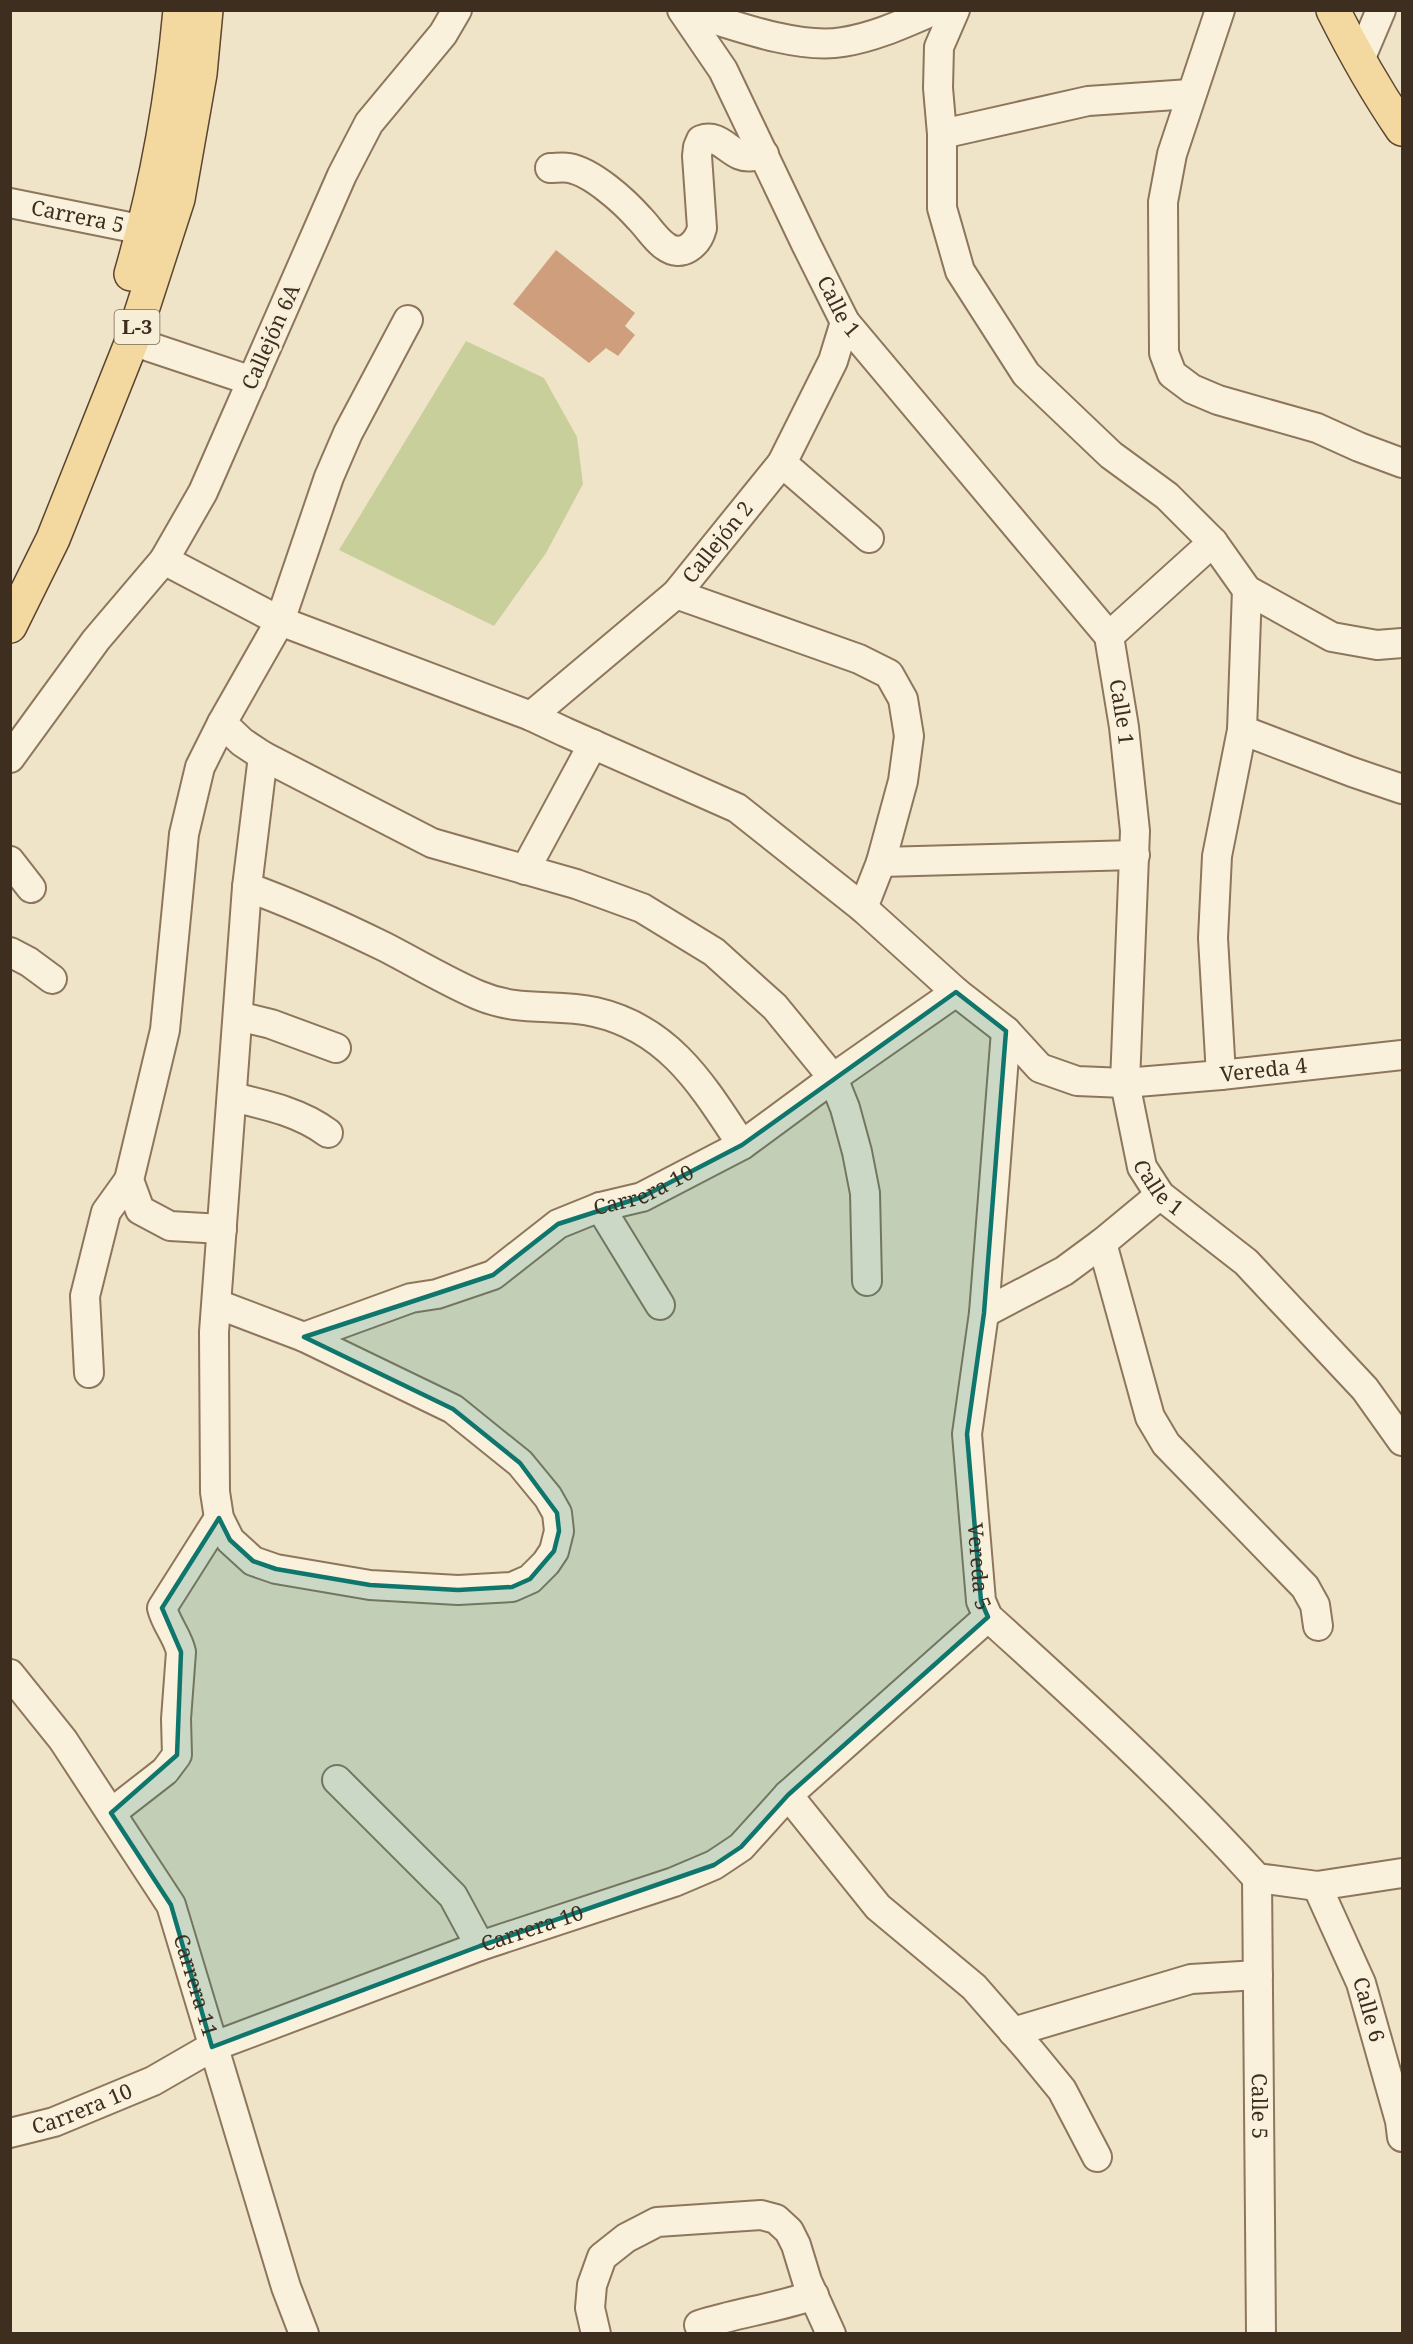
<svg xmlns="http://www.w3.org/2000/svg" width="1413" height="2344" font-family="'Noto Serif',serif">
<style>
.green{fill:#c9cf9b}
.building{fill:#cf9f7d}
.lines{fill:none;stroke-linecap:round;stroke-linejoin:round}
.minor-casing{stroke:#8d765c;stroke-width:32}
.major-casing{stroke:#5b4430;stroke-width:36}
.minor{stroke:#faf1dc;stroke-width:28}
.major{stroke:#f3d9a0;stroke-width:33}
.marked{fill:#0f766e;fill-opacity:0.2;stroke:#0f766e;stroke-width:4.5;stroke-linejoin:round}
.labels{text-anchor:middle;stroke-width:5;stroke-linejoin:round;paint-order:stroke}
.shield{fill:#f7eed8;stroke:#756857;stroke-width:1.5}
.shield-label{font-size:20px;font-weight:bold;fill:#3d2e20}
.street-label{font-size:21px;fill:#3d2e20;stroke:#f7eed8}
</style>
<rect width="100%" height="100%" fill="#f0e4c8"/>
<path class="green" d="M466,341L544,378L577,437L583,484L546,553L494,626L339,550Z"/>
<path class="building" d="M556,250L635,313L625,326L635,335L618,356L606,348L589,363L513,304Z"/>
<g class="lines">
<defs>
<g id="minor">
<path id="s1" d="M457,10L443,34L369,123L342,175L203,492L164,560L280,621L531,716L565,732L737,808L863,908L956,992L1006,1031L1040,1068L1077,1081L1125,1083L1221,1075L1402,1055"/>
<path id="s2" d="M682,10L723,70L806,244L845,322L1109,636L1124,727L1135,831L1125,1083L1142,1167L1160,1195L1246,1262L1365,1389L1402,1441"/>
<path d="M685,10C730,24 798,50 843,42C875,37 905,23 935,10"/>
<path d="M955,10L939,47L938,88L942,134L1088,101L1190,94"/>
<path d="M1220,10L1172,154L1163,202L1164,353L1172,374L1192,389L1218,400L1317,428L1359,447L1402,463"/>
<path d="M1359,62L1381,10"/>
<path d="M942,134V208L960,271L1026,374L1111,455L1167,496L1213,542L1247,590L1332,637L1377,645L1402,643"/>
<path d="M550,168C556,168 563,167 569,168C592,172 624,201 640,219C648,227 655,239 665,246C682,259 698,244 702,228L697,156L698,147L701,140C718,134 726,149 740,155C747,158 756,156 764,154"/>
<path id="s3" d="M10,203L144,230"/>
<path d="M408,320L348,433L329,477L280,621L222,723L242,742L263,756L432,843L576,884L642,908L714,952L775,1007L833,1078L845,1108L857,1152L865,1193L867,1281"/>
<path d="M132,341L252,381"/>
<path d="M782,463L869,538"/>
<path d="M676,594L859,659L889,674L903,699L909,736L903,781L881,862L863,908"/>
<path d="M1109,636L1213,542"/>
<path id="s4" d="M531,716L676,594L782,463L833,361L845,322"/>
<path d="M222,723L200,767L184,834L165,1030L129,1180L140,1210L170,1226L222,1229"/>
<path d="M1242,730L1352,772L1402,789"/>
<path d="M10,758L96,640L164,560"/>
<path d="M10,861L31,888"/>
<path d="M881,862L1135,855"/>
<path d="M525,870L593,744"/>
<path d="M247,887C294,904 340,925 385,947C416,963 446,981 478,995C520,1013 554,1003 595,1012C670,1029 703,1086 742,1145"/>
<path d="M10,952L29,962L52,979"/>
<path d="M238,1016L271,1024L336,1048"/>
<path id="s5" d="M1006,1031L984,1313L967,1434L981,1601L988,1617C1081,1701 1173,1785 1257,1878L1317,1886L1402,1873"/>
<path d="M1221,1075L1213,938L1217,856L1242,730L1247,590"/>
<path d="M232,1097C266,1105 300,1112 328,1133"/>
<path d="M600,1207L660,1305"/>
<path d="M1102,1243L1150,1417L1166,1444L1305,1587L1315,1605L1318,1626"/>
<path d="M217,1304L304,1337L453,1409L520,1463L548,1497L557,1513L559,1531L554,1551L546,1563L530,1579L512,1587L458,1590L370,1585L276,1569L253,1561L230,1540L219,1518L215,1492L214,1332L247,887L263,756"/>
<path d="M984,1313L1064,1271L1102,1243L1160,1195"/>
<path id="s6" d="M304,1337L411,1298L437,1294L493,1275L558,1224L600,1207L642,1197L742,1145L833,1078L956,992"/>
<path d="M89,1373L85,1296L106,1212L129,1180"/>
<path id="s7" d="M10,1674L63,1740L171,1905L286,2287L304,2334"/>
<path d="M337,1780L453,1896L480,1946"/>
<path d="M788,1795L878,1907L974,1987L1030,2051L1062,2090L1097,2157"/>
<path d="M111,1813L165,1771L177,1755L176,1719L181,1652C178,1637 166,1624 162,1608L219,1518"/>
<path id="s8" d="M1257,1878L1261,2334"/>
<path id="s9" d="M1317,1886L1361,1983L1400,2121L1402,2137"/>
<path d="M1013,2032L1191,1979L1258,1975"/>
<path id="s10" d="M10,2133L54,2122L153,2081L212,2047L480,1946L674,1882L714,1865L741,1847L788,1795L988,1617"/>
<path d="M699,2325C737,2313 776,2308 814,2295"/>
<path d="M596,2334L590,2308L592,2285L602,2257L626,2238L657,2222L761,2215L776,2219L789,2231L796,2245L807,2281L831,2334"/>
</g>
<g id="major">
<path d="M1333,10C1354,52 1376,91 1402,129"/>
<path d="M131,274C156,188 172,99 180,10"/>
<path d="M10,626L53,539L132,341L178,199L200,74L206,10"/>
</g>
</defs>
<use href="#minor" class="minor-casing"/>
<use href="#major" class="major-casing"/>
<use href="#minor" class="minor"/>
<use href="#major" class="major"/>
</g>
<path class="marked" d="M956,992L1006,1031L984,1313L967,1434L981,1601L988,1617L788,1795L741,1847L714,1865L480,1946L212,2047L171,1905L111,1813L177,1755L181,1652L162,1608L219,1518L230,1540L253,1561L276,1569L370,1585L458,1590L512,1587L530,1579L554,1551L559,1531L557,1513L520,1463L453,1409L304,1337L493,1275L558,1224L642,1197L742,1145Z"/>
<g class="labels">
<rect class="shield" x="114.5" y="310" width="45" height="34" rx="4.5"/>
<g class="shield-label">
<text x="137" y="334">L-3</text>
</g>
<g class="street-label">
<text dy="7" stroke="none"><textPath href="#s3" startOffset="69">Carrera 5</textPath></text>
<text dy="7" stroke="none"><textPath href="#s2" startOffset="336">Calle 1</textPath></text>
<text transform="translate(271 337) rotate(-66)" y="7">Callejón 6A</text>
<text dy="7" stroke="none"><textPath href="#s4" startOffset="256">Callejón 2</textPath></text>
<text dy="7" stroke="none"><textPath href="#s2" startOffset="840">Calle 1</textPath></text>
<text dy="7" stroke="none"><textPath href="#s1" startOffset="1878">Vereda 4</textPath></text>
<text dy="7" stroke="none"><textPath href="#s2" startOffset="1324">Calle 1</textPath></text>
<text dy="7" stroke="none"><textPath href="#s6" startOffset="374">Carrera 10</textPath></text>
<text dy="7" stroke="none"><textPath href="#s5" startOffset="538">Vereda 5</textPath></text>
<text dy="7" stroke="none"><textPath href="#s10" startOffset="562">Carrera 10</textPath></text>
<text dy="7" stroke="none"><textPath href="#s7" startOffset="366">Carrera 11</textPath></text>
<text dy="7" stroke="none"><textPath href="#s9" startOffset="134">Calle 6</textPath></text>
<text dy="7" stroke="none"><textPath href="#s8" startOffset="228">Calle 5</textPath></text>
<text dy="7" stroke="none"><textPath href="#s10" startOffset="76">Carrera 10</textPath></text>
</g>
</g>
<rect width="1413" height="2344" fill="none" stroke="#3d2e20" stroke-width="24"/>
</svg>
